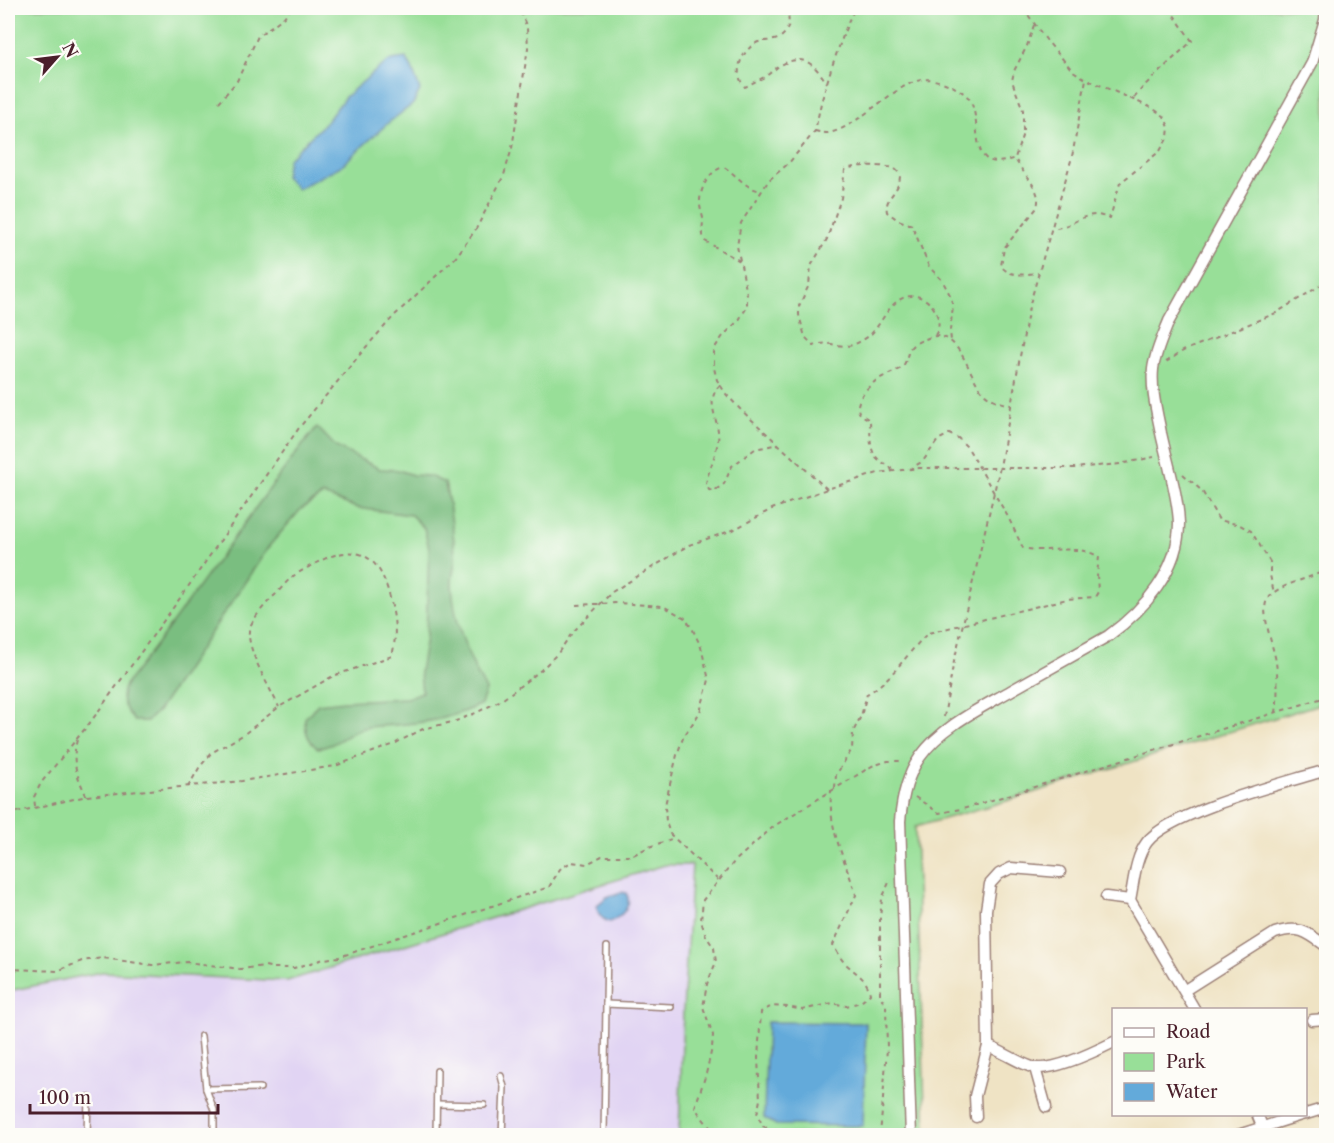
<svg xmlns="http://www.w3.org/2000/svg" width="1334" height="1143" font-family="'Libre Caslon Text',serif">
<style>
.built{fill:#e1d4f3}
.green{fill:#98df98;stroke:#717f62;stroke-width:1.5}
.forest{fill:#7abe80;stroke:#626e56;stroke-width:1.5}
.water{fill:#63aada;stroke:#566482;stroke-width:1.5}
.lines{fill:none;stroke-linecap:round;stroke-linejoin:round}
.lane-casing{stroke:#9c8178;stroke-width:8}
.street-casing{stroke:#9c8178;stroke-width:13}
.path{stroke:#9c8178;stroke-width:2;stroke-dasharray:4.5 4.5;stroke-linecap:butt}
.lane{stroke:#fff;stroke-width:5}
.street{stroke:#fff;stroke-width:10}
</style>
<rect width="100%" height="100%" fill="#fdfcf7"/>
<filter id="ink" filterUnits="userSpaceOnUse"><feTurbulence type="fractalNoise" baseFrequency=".0167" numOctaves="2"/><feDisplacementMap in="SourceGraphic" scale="12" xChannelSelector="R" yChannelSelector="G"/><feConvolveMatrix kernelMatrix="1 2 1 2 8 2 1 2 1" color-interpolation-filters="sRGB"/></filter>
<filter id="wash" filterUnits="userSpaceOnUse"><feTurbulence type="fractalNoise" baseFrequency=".008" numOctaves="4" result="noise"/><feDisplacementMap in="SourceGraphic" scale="24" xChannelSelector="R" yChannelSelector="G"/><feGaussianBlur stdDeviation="1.35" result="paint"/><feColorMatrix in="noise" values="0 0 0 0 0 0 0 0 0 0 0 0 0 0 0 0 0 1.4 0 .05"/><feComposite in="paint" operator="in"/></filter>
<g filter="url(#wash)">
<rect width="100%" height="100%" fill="#efe3c4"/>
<path class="built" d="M665,865H692L683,1011L679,1135L8,1136V991L102,972L287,981Z"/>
<path class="green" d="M8,8H1326V702L1003,802L915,827L926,1135H679L683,1011L692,865H665L287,981L102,972L8,991Z"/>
<path class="forest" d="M317,427L336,447L380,469L398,470L413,475L429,476L445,483C450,507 454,533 455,557C456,566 451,576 452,585C454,622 468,658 486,690L481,704C457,716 432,722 405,724C391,726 377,725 363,728C346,733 336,747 317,748C307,739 305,731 305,718L318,704L345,701L407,698L422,692L420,672L426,637L429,548L424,528L411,515L357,508L323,495L301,509L270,545L158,711L147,721H134C125,709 118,700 125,685C192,601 250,510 317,427Z"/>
<g class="water">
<path d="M406,58L412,68L420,90L413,104L388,123L341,166L297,189L285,176L288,159L327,121L345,97L379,68L391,60Z"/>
<path d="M621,892L626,893C634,906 621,916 610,922C602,920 597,913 597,905L607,897Z"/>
<path d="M767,1022L866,1023L863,1126L776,1125L764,1118Z"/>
</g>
</g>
<g filter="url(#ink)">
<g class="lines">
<defs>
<g id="lane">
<path d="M606,1004L607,947"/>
<path d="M201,1036L206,1089L214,1110V1136"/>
<path d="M501,1076L504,1087L502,1136"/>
<path d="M206,1089L260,1088"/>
<path d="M437,1104L484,1105"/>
<path d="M87,1136L88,1097"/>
<path d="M436,1136L437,1071"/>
<path d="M604,1136L606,1004L671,1007"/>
</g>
<g id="street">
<path d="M1106,897L1130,900L1195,1010"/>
<path d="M1130,900C1134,881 1135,858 1147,842C1171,811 1286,783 1326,770"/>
<path d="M1185,990L1275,933C1299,925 1307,932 1326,946"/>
<path d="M1312,1020L1326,1019"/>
<path d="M988,1046C1003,1052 1017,1062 1032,1067C1051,1073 1096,1051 1114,1042"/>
<path d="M1035,1068L1046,1107"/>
<path d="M1257,1114L1262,1126"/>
<path d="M1306,1114L1326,1108"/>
<path d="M976,1117L975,1096L988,1046L986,910L990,884L999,874L1011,868L1060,872"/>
<path d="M911,1136L900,821C902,799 907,775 920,757C942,726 981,708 1012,690C1044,672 1076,654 1108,636C1144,610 1179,570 1179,523C1178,495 1167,461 1161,433C1157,412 1151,391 1153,369C1155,353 1163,336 1169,321L1312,63L1325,20L1326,8"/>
<path d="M1235,1136L1304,1114"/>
</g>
</defs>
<use href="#lane" class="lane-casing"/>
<use href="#street" class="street-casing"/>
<g class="path">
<path d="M788,8L787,10C789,20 791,28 782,36C775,43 764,39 756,43C741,52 732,73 745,87C752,83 759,80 766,76C771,73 775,68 781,65C804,53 814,64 827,83"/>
<path d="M1023,8L1047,41L1073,71L1086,79L1152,108L1164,116L1169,127L1168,137L1160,151L1120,183L1110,218C1105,217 1100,215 1095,215C1080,215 1069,228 1054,228"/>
<path d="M1034,25L1027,46L1014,71L1012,81L1023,110V133L1015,158C1022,175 1045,190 1036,209L1004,248L1001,266C1010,278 1026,274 1039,273"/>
<path d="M1134,98L1144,86L1192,41L1169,8"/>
<path d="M219,102L237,81L258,36L284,17L291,8"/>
<path d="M815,131C819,132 824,133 828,133C860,129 902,72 934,80C945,82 964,90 970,100C984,126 965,176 1015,158"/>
<path d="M740,261L705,241C701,233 703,227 703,218C702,213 700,209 700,204C699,190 709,170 724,167C738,176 745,188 761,191"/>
<path d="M935,335C946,320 930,294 911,296C891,297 883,322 871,334C867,338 861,341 855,344C841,350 828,339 814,346L805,337L799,315V306L809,285L811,266L827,239L841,198L845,170C852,165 879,165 888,167C894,167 897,170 900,175C900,193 884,196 887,212L898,220L912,225L929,267L942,280L950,295L953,306L950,330L951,341"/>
<path d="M1166,362L1183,351L1276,313L1326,282"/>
<path d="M720,385C703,402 721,421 718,441C716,453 711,466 707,478L706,484L709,490L714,491L724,484L732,466L755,449L779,444"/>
<path d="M892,471L890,466C867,458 871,441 870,420C867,418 861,416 859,412C854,401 868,386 877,380C885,375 894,373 902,367C908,361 906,352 912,346C916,342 923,340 928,338C958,326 968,374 982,391C989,399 1001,403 1011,405"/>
<path d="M1183,474L1202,491L1219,520L1240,525L1251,531L1270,562V575L1274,593"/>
<path d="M827,489L740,409L726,394L717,380L714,368V349L723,336L739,320L747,307V294L737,246L741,223L769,180L789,163L815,131L821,103L831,69L848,22L855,8"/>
<path d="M576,605L617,603L663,606L685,618L693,630L701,647L709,680L700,712L683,738L677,755L665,805L666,822L670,834L718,880"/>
<path d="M1276,713C1278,696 1278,678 1276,662C1274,648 1259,610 1268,598C1277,585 1312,578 1326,570"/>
<path d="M944,717L953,666L1000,467L1029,307L1072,157L1086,79"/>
<path d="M77,740C71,762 77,776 86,795"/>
<path d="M188,787L199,768L211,753L243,735L279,707L333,676L392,656C397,636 395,618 390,598C380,556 358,541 318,562C309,567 298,572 291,578C285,583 280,590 275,595C267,602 250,621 249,631C247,651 270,688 279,707"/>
<path d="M835,788L836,775L852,749L853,732L861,716L867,694C892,680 907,653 928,633L1067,599L1095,597L1098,592L1097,574L1099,557C1078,543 1045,554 1023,548L1008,517L968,448L958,438L949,434L938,440L923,461L910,469"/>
<path d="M915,797L939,813L966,808L1326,697"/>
<path d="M35,806L34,797L41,783L92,720L183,594L299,428L367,346L394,316L456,257L476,229L504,175L512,148L528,48L527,28L519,8"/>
<path d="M8,814L87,796L242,781L335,766L392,745L423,729L456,721L478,712L503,699L541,670L558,653L572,633L612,592L689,545L733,530L772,509L827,489L878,473L919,468H1074L1120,464L1154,457"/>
<path d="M8,971L12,969L57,971L82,961L103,958L152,965L187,962L240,969L265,966L274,968H294L324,959L339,957L549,887L560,869L571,862L587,864L602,856H631L649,847L674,838"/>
<path d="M717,1136L700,1115L695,1107L706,1074L712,1048L713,1035L703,1007L707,984L716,962L714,948L706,936L701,921L703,900L734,862L774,826L872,766L888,761H903"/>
<path d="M783,1136L763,1126L757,1114L760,1100L758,1058L761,1012L772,1006L788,1007L802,1010L833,1003L846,1006L861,1002L870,994C867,979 858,975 847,965C841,960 837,952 833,945L856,895C845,858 828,831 831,790"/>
<path d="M796,1136H814"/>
<path d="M880,1136L887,1049L886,1005L880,996V918L882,899L890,880"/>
</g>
<use href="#lane" class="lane"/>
<use href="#street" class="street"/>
</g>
</g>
<rect width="1334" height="1143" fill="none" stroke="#fdfcf7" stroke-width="30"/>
<rect x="1112" y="1008" width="195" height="108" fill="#fdfcf7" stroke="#b5a4a5" stroke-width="1.5"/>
<rect x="1124" y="1028" width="30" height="9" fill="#ffffff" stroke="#b5a4a5" stroke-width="1.5"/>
<text x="1166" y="1038" font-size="18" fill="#4a1f2b">Road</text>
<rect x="1124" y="1053" width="30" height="18" fill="#98df98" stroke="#b5a4a5" stroke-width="1.5"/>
<text x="1166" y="1068" font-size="18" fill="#4a1f2b">Park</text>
<rect x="1124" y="1083" width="30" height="18" fill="#63aada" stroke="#b5a4a5" stroke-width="1.5"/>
<text x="1166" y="1098" font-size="18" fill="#4a1f2b">Water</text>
<g transform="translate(57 57) rotate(62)" stroke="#fdfcf7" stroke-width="4.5" paint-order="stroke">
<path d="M0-4.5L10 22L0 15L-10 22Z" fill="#4a1f2b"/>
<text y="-9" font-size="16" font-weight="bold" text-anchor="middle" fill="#4a1f2b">N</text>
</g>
<path d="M30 1104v9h188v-9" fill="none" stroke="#4a1f2b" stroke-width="3"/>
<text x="39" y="1104" font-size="18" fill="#4a1f2b" stroke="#fdfcf7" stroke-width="4.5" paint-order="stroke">100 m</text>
</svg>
